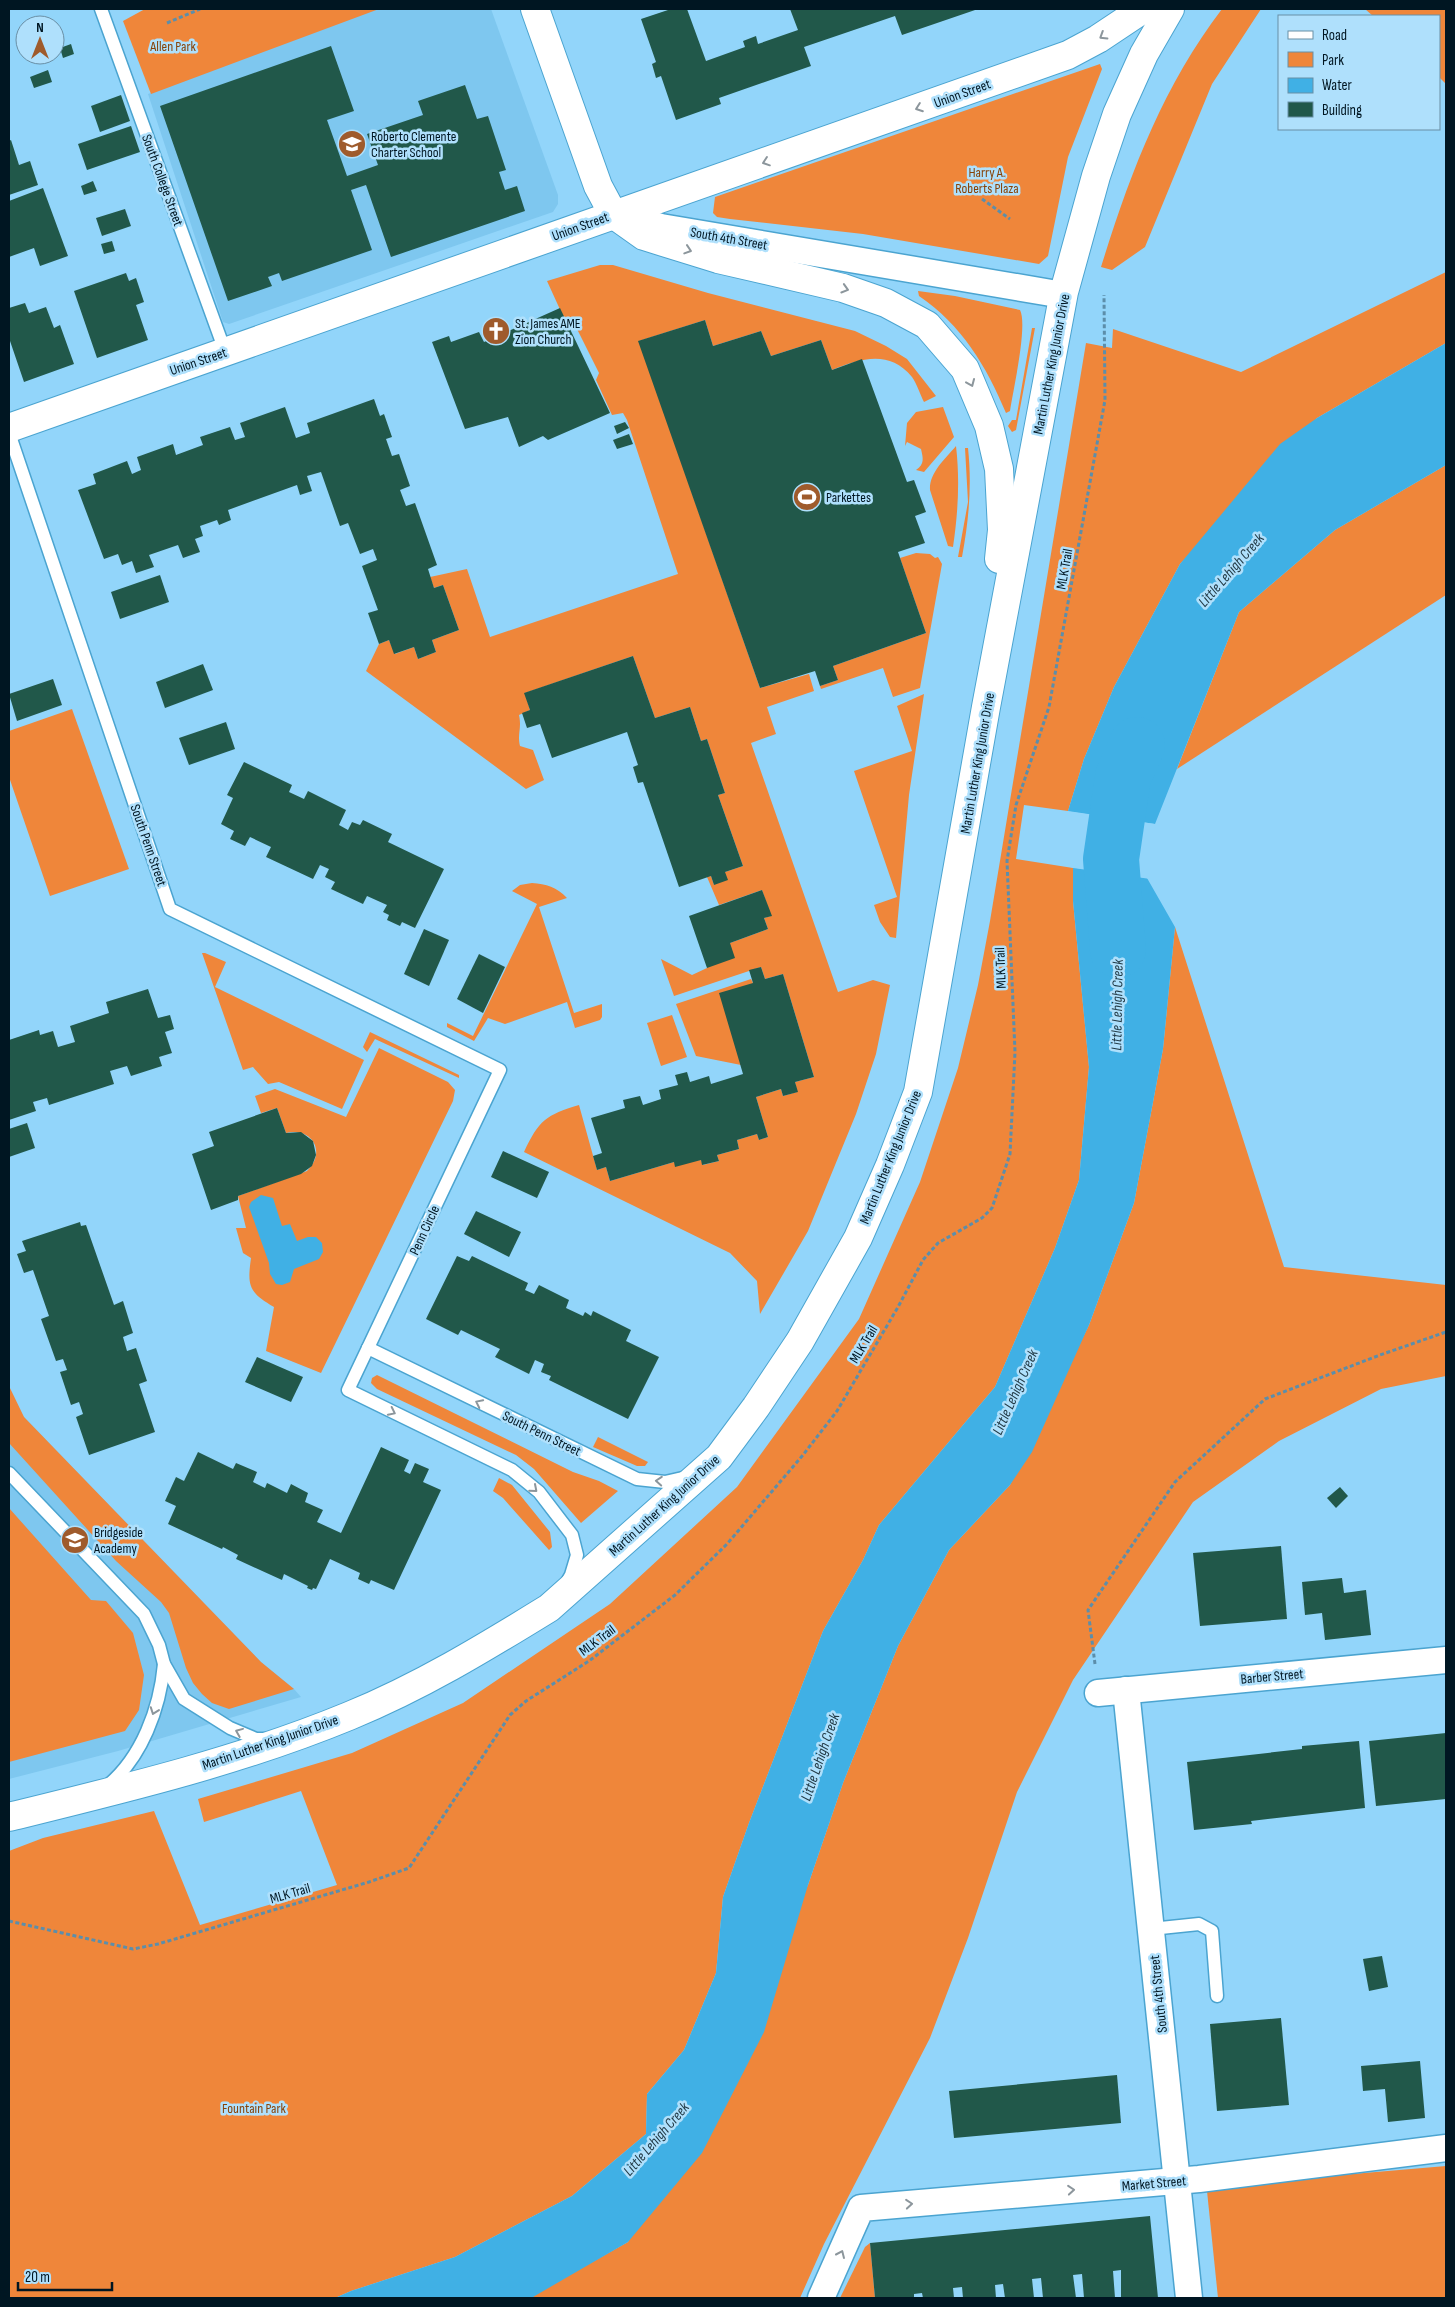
<svg xmlns="http://www.w3.org/2000/svg" width="1455" height="2307" font-family="'Sofia Sans Condensed',sans-serif">
<style>
.built{fill:#7ec7ef}
.green{fill:#ef863a}
.water{fill:#40b0e5}
.pier{fill:#92d5fa}
.lines{fill:none;stroke-linecap:round;stroke-linejoin:round}
.river{stroke:#40b0e5;stroke-width:56}
.building{fill:#21584a}
.lane-casing{stroke:#4ba4d0;stroke-width:15}
.street-casing{stroke:#4ba4d0;stroke-width:29}
.secondary-casing{stroke:#4ba4d0;stroke-width:30}
.path{stroke:#5c8eaa;stroke-width:3;stroke-dasharray:4 2.5;stroke-linecap:butt}
.lane{stroke:#fff;stroke-width:12}
.street{stroke:#fff;stroke-width:26}
.secondary{stroke:#fff;stroke-width:28}
.oneway{stroke:#8c969c}
.labels{text-anchor:middle;stroke-width:5;stroke-linejoin:round;paint-order:stroke}
.park-label{font-size:14px;fill:#864208;stroke:#afe0fc}
.street-label{font-size:14px;fill:#001622;stroke:#afe0fc}
.poi-label{font-size:14px;fill:#001622;stroke:#afe0fc;text-anchor:start}
.water-label{font-size:15px;font-style:italic;fill:#223a46;stroke:#afe0fc}
</style>
<rect width="100%" height="100%" fill="#92d5fa"/>
<g class="built">
<path d="M377,9H491L558,195V204L553,212L229,324L223,322L148,94Z"/>
<path d="M9,1397L24,1417L261,1662L294,1689L301,1697L118,1751L9,1779Z"/>
</g>
<g class="green">
<path d="M145,9H379L151,94L123,21Z"/>
<path d="M1222,9H1261L1212,84L1145,247L1112,270L1101,267C1130,174 1162,88 1222,9Z"/>
<path d="M1365,9H1446V84L1439,77V16H1373Z"/>
<path d="M1100,64L1102,69L1068,157L1048,256L1039,264L863,234L730,219L717,217L713,213L715,197Z"/>
<path d="M600,265H613L708,293L855,331L886,346L907,359L936,396L924,402C920,394 917,384 912,377C889,349 860,359 832,370L821,340L771,356L761,331L713,346L705,320L639,341L760,688L809,674L814,691L767,707L776,734L751,743L838,992L873,980L890,985L876,1054L856,1114L808,1231L760,1314L757,1281L730,1253L524,1152C539,1120 546,1115 579,1105L597,1170L606,1167L610,1181L674,1162L701,1160L703,1165L719,1161L717,1155L739,1149L737,1140L757,1134L759,1140L768,1137L756,1097L781,1089L783,1096L797,1092L795,1082L814,1077L783,974L765,979L761,967L674,996L661,959L692,975L707,968L730,943L768,929L764,918L771,916L762,890L719,905L707,877L711,876L714,885L725,872L743,866L718,795L725,793L707,739L701,741L690,707L655,718L633,656L525,693L530,710L519,715C522,729 517,733 520,746L533,750L544,780L526,789L366,671L379,644L389,640L395,654L414,647L418,659L436,652L432,640L459,630L443,585L434,588L430,577L467,569L490,637L678,574L627,420L623,413L612,415L596,380L599,373L577,329L568,327L547,281Z"/>
<path d="M1446,272V343L1317,418L1180,564L1114,687L1084,759L1068,811L1024,805L1016,859L1073,868V901L1089,1067L1079,1180L1055,1248L995,1387L879,1525L863,1560L823,1631L749,1823L723,1897L716,1973L684,2050L647,2094L646,2134L572,2196L455,2257L351,2291L335,2298H9V1851L43,1838L154,1811L200,1925L337,1885L301,1791L204,1822L198,1799L352,1753L463,1703L610,1604L737,1487L859,1319L920,1182L958,1068L978,985L990,921L1086,343L1112,348L1113,329L1241,372Z"/>
<path d="M918,291L955,296L1020,310C1028,325 1013,391 1010,411L1006,413C987,367 961,324 919,296Z"/>
<path d="M1032,328H1035L1016,430L1012,432L1008,426L1012,420H1016Z"/>
<path d="M943,407L954,437L924,472L916,470C925,464 923,458 921,449L907,442L905,446L907,423L916,412Z"/>
<path d="M956,446C960,480 958,513 953,547L948,546L930,490C929,473 945,459 956,446Z"/>
<path d="M965,448H968C972,485 969,519 962,557H958L968,502Z"/>
<path d="M1446,465V595L1177,769L1239,612L1335,530Z"/>
<path d="M916,553L930,554L935,558L938,557L942,564L920,688L893,697L883,668L821,689L820,686L838,680L833,666L926,633L900,558Z"/>
<path d="M924,694L909,795L896,938L890,937L880,922L874,905L897,897L854,771L912,751L897,706Z"/>
<path d="M72,709L129,869L50,896L9,777V731Z"/>
<path d="M532,883C546,884 557,887 567,898L539,907L574,1013L602,1004V1017L600,1020L575,1028L567,1002L505,1024L488,1018L474,1041L447,1027V1023L473,1036L537,904L512,891L520,885Z"/>
<path d="M1175,927L1284,1267L1446,1285V1376L1381,1389L1279,1441L1193,1502L1073,1680L1017,1792L968,1938L930,2038L824,2244L800,2298H528L628,2242L808,1885L843,1783L898,1646L949,1550L1010,1485L1089,1325L1134,1203L1163,1049Z"/>
<path d="M202,953H205L226,962L215,987L364,1060L342,1109L279,1082L268,1084L253,1067L243,1070Z"/>
<path d="M751,979L753,983L741,1065L696,1056L676,1004Z"/>
<path d="M672,1015L687,1057L661,1066L647,1023Z"/>
<path d="M370,1032L459,1075V1078L375,1039L367,1052L363,1047Z"/>
<path d="M379,1048L448,1082L455,1090L453,1101L321,1373L266,1351L274,1307C249,1292 247,1287 251,1258L243,1253L236,1228H246L238,1196L307,1171C327,1152 312,1127 286,1133L277,1108L261,1113L255,1096L275,1089L346,1117Z"/>
<path d="M377,1375L573,1472L599,1481L618,1491L581,1523L534,1469L516,1455L377,1389L371,1383L372,1378Z"/>
<path d="M9,1386L24,1417L261,1662L294,1689L229,1709L212,1703L202,1694L193,1683L186,1668L169,1613L161,1602L116,1561L9,1443Z"/>
<path d="M598,1437L648,1462L645,1466H637L593,1447Z"/>
<path d="M499,1478L512,1485L550,1532L552,1547L549,1550L503,1498L493,1491Z"/>
<path d="M9,1508L91,1600L106,1601L133,1633L144,1675L139,1710L125,1731L9,1762Z"/>
<path d="M1446,2166V2298H1218L1207,2191L1341,2175Z"/>
<path d="M870,2243L875,2298H840L865,2247Z"/>
</g>
<g class="water">
<path d="M1446,343V465L1335,530L1239,612L1155,824L1068,811L1084,759L1114,687L1180,564L1280,444L1317,418Z"/>
<path d="M1073,868L1147,878L1175,927L1163,1049L1134,1203L1089,1325L1032,1452L1010,1485L949,1550L898,1646L843,1783L808,1885L764,2032L702,2153L628,2242L533,2297L335,2298L351,2291L455,2257L572,2196L646,2134L647,2094L684,2050L716,1973L723,1897L749,1823L823,1631L863,1560L879,1525L995,1387L1055,1248L1079,1180L1089,1067L1073,901Z"/>
<path d="M261,1195L273,1198L282,1226L290,1224L297,1241L308,1237H316L322,1243L323,1252L319,1259L294,1269L290,1282L282,1285L276,1284L270,1274L269,1263L249,1207L251,1202Z"/>
</g>
<g class="pier">
<path d="M1065,811L1155,824H1158L1155,826L1068,814Z"/>
<path d="M1073,865L1147,876L1150,879L1070,867Z"/>
</g>
<g class="lines">
<path class="river" d="M1118,950L1111,859L1123,777L1137,745"/>
</g>
<g class="building">
<path d="M671,9H687L706,61L745,47L743,41L756,36L758,44L798,30L790,9H978L902,35L895,16L804,47L811,66L719,98L721,104L676,120L661,76L656,78L652,64L656,62L641,19Z"/>
<path d="M71,44L74,54L63,58L60,48Z"/>
<path d="M331,46L354,111L327,120L347,176L378,165L367,134L423,115L418,101L465,85L477,119L488,116L506,170L499,172L505,190L517,186L525,211L391,257L366,185L351,190L372,250L282,281L279,273L268,277L272,286L228,301L160,106Z"/>
<path d="M48,70L52,82L34,88L30,77Z"/>
<path d="M121,95L130,121L100,132L91,106Z"/>
<path d="M131,126L140,152L87,170L78,144Z"/>
<path d="M11,140L19,165L30,161L38,185L9,195V141Z"/>
<path d="M93,181L97,191L84,195L81,186Z"/>
<path d="M43,188L68,256L40,266L34,248L9,257V201Z"/>
<path d="M125,209L131,226L102,236L96,218Z"/>
<path d="M112,241L115,251L104,254L101,244Z"/>
<path d="M126,273L129,281L136,278L144,302L136,305L148,340L97,358L74,291Z"/>
<path d="M25,303L29,313L46,307L54,328L60,325L74,364L24,382L9,338V308Z"/>
<path d="M560,308L610,413L548,440L543,436L519,447L508,417L465,429L432,342L449,336L451,342L479,332L484,342Z"/>
<path d="M705,320L713,346L761,331L771,356L821,340L832,370L862,359L907,482L914,480L926,512L915,516L925,543L898,552L926,633L833,666L838,680L820,686L815,671L760,688L638,341Z"/>
<path d="M374,399L380,416L384,414L392,437L386,439L392,456L399,454L410,486L400,490L406,506L415,503L437,565L428,569L434,588L443,585L459,630L432,640L436,652L418,659L414,647L394,654L389,640L379,644L368,613L378,610L362,566L377,560L373,549L360,554L348,523L340,526L321,472L307,476L312,491L300,495L297,485L228,510L231,520L219,525L217,520L200,526L203,536L195,539L200,552L183,558L178,545L149,555L154,567L136,573L132,561L122,565L118,554L104,559L78,490L96,484L93,474L127,461L132,474L141,470L137,457L173,444L176,455L203,445L200,437L230,427L235,440L245,437L240,423L285,407L296,438L310,433L307,423Z"/>
<path d="M625,422L629,428L617,434L614,426Z"/>
<path d="M629,434L633,444L617,449L613,440Z"/>
<path d="M160,575L169,602L120,619L111,592Z"/>
<path d="M633,656L655,718L690,707L701,741L707,739L725,793L718,795L743,866L725,872L728,880L714,885L711,876L679,887L643,782L638,783L633,767L638,765L627,732L552,758L540,724L527,728L522,713L530,710L524,693Z"/>
<path d="M203,664L213,690L165,708L156,682Z"/>
<path d="M53,679L62,705L17,721L9,694Z"/>
<path d="M226,722L235,749L189,765L179,738Z"/>
<path d="M244,762L292,785L289,792L304,799L308,791L346,810L339,825L348,830L352,822L360,825L363,820L392,834L388,842L444,869L415,928L402,922L400,926L387,920L389,915L383,912L387,905L367,896L363,904L331,889L335,882L325,877L329,869L320,865L313,879L266,857L271,847L250,837L245,846L230,839L234,831L221,824L233,798L227,795Z"/>
<path d="M762,890L772,916L764,918L768,929L730,943L735,958L707,968L689,916Z"/>
<path d="M424,929L449,940L429,986L404,974Z"/>
<path d="M479,954L505,967L483,1013L457,999Z"/>
<path d="M761,967L765,979L783,974L814,1077L795,1082L798,1092L783,1096L781,1089L756,1097L768,1137L759,1140L757,1134L737,1140L739,1149L717,1155L719,1161L702,1165L701,1160L675,1167L674,1162L610,1181L606,1167L597,1170L593,1156L602,1153L591,1118L625,1108L623,1100L640,1096L643,1105L661,1099L659,1090L678,1085L675,1075L687,1072L690,1082L709,1076L711,1084L743,1074L719,993L753,983L749,970Z"/>
<path d="M148,989L158,1018L170,1015L174,1029L165,1032L172,1053L159,1057L162,1066L131,1076L127,1066L110,1071L114,1084L49,1105L47,1098L33,1102L36,1111L9,1120V1040L39,1030L40,1035L53,1031L58,1047L75,1042L70,1026L109,1013L106,1002Z"/>
<path d="M277,1108L286,1133L301,1132L313,1141L316,1155L312,1166L301,1174L238,1196V1200L211,1210L192,1154L214,1146L209,1132Z"/>
<path d="M27,1123L35,1148L9,1157V1129Z"/>
<path d="M503,1151L549,1172L537,1198L491,1177Z"/>
<path d="M476,1211L521,1232L509,1257L464,1234Z"/>
<path d="M80,1222L81,1226L86,1225L114,1305L123,1301L133,1333L123,1337L127,1351L136,1348L147,1381L139,1384L155,1432L89,1455L76,1417L83,1414L79,1402L71,1405L60,1372L67,1370L63,1359L56,1361L41,1319L49,1316L33,1270L24,1273L17,1254L26,1251L22,1241Z"/>
<path d="M457,1256L469,1261L472,1256L528,1283L525,1290L534,1294L539,1285L569,1300L566,1308L583,1316L585,1312L591,1316L593,1311L631,1330L626,1341L659,1357L628,1419L549,1380L551,1376L541,1372L544,1364L535,1360L529,1374L495,1357L500,1349L461,1330L458,1335L426,1319Z"/>
<path d="M257,1357L303,1377L291,1402L245,1382Z"/>
<path d="M381,1447L409,1460L404,1471L410,1474L415,1463L429,1469L423,1482L441,1490L394,1590L371,1580L369,1584L358,1579L360,1573L330,1559L316,1589L313,1588L312,1590L307,1588L308,1586L284,1574L282,1580L236,1559L238,1555L223,1547L222,1549L168,1524L176,1506L165,1501L176,1477L184,1481L198,1452L233,1469L236,1463L257,1472L253,1482L265,1488L267,1483L287,1493L291,1484L308,1493L305,1502L323,1510L317,1522L341,1533Z"/>
<path d="M1340,1487L1348,1496L1336,1508L1327,1498Z"/>
<path d="M1281,1546L1287,1619L1200,1626L1193,1553Z"/>
<path d="M1342,1578L1344,1593L1366,1590L1371,1635L1325,1640L1322,1613L1305,1615L1302,1582Z"/>
<path d="M1446,1733V1799L1376,1806L1369,1741Z"/>
<path d="M1359,1741L1365,1808L1251,1821L1252,1824L1194,1830L1187,1762L1302,1749V1746Z"/>
<path d="M1382,1956L1388,1987L1369,1991L1363,1959Z"/>
<path d="M1281,2018L1289,2105L1217,2111L1210,2024Z"/>
<path d="M1420,2061L1425,2118L1388,2122L1385,2089L1363,2091L1361,2066Z"/>
<path d="M1117,2075L1121,2123L954,2138L949,2091Z"/>
<path d="M1150,2216L1158,2298H1121V2270L1113,2271L1115,2298H1084L1082,2274L1073,2275L1076,2298H1043L1041,2278L1032,2279L1034,2298H1005L1003,2284L995,2285L996,2298H963L962,2287L953,2288L954,2298H923L922,2293L914,2294V2298H875L870,2243Z"/>
</g>
<g class="lines">
<defs>
<g id="lane">
<path d="M101,9L225,351"/>
<path d="M9,433L170,909L500,1070L348,1390L512,1470L539,1492L572,1535L577,1555L571,1575L567,1582"/>
<path d="M368,1348L637,1479L665,1482L687,1477"/>
<path d="M9,1473L144,1614L159,1645L164,1664L184,1699L230,1728L256,1739H269"/>
<path d="M106,1787C142,1758 160,1708 164,1664"/>
<path d="M1151,1929L1199,1924L1212,1931L1217,1996"/>
</g>
<g id="street">
<path d="M626,217L661,227L1063,295"/>
<path d="M1126,1690L1189,2298"/>
<path d="M1098,1693L1446,1660"/>
<path d="M821,2298L861,2208L1199,2179L1446,2148"/>
</g>
<g id="secondary">
<path d="M535,9L598,186L613,214L644,236L718,259L843,288L886,303L927,325L965,369L989,426L999,469L1002,530L999,559"/>
<path d="M9,428L1068,55L1098,39L1143,9"/>
<path d="M9,1817C123,1789 240,1761 349,1716C420,1687 484,1648 549,1608L719,1457L756,1407L800,1341L858,1238L890,1165L918,1092L986,707L1064,292L1096,176L1117,114L1144,54L1170,9"/>
</g>
</defs>
<use href="#lane" class="lane-casing"/>
<use href="#street" class="street-casing"/>
<use href="#secondary" class="secondary-casing"/>
<g class="path">
<path d="M167,23L200,9"/>
<path d="M982,199L1010,219"/>
<path d="M1095,1664L1088,1610L1175,1482L1265,1399L1380,1355L1446,1332"/>
<path d="M9,1921L133,1949L158,1944L369,1882L409,1868L510,1715L526,1701L589,1661L675,1595L727,1544L803,1455L837,1411L898,1307L923,1260L938,1243L982,1218L992,1208L1010,1154L1015,1052L1007,861L1016,805L1049,707L1105,400L1104,295"/>
</g>
<use href="#lane" class="lane"/>
<use href="#street" class="street"/>
<use href="#secondary" class="secondary"/>
</g>
<defs><path id="oneway-chevron" d="M-2-3.5L2.5 0L-2 3.5" fill="none" stroke-width="1.6" stroke-linecap="round" stroke-linejoin="round" transform="scale(1.25)"/></defs>
<g class="oneway">
<use href="#oneway-chevron" transform="translate(1103 36) rotate(148)"/>
<use href="#oneway-chevron" transform="translate(919 108) rotate(160)"/>
<use href="#oneway-chevron" transform="translate(766 162) rotate(161)"/>
<use href="#oneway-chevron" transform="translate(688 250) rotate(18)"/>
<use href="#oneway-chevron" transform="translate(845 289) rotate(17)"/>
<use href="#oneway-chevron" transform="translate(971 383) rotate(67)"/>
<use href="#oneway-chevron" transform="translate(479 1403) rotate(-154)"/>
<use href="#oneway-chevron" transform="translate(392 1412) rotate(26)"/>
<use href="#oneway-chevron" transform="translate(659 1481) rotate(-176)"/>
<use href="#oneway-chevron" transform="translate(534 1489) rotate(41)"/>
<use href="#oneway-chevron" transform="translate(154 1711) rotate(110)"/>
<use href="#oneway-chevron" transform="translate(239 1732) rotate(-158)"/>
<use href="#oneway-chevron" transform="translate(1071 2190) rotate(-5)"/>
<use href="#oneway-chevron" transform="translate(909 2204) rotate(-5)"/>
<use href="#oneway-chevron" transform="translate(841 2254) rotate(-66)"/>
</g>
<defs>
<symbol id="school-disc" viewBox="-11 -11 22 22"><circle r="9.5" fill="#9f5b2c" stroke="#afe0fc"/><path d="M0-5L7-2L0 1L-7-2ZM-4 1L0 2.5L4 1V4Q0 6-4 4Z" fill="#fff"/></symbol>
<symbol id="church-disc" viewBox="-11 -11 22 22"><circle r="9.5" fill="#9f5b2c" stroke="#afe0fc"/><path d="M-1.2-6h2.4v3.5h3.3v2.4h-3.3V6h-2.4V-.1h-3.3v-2.4h3.3Z" fill="#fff"/></symbol>
<symbol id="stadium-disc" viewBox="-11 -11 22 22"><circle r="9.5" fill="#9f5b2c" stroke="#afe0fc"/><path d="M0-5a6.5 5 0 1 0 0 10a6.5 5 0 1 0 0-10ZM-3.5-1.8h7v3.6h-7Z" fill="#fff"/></symbol>
</defs>
<g fill-rule="evenodd">
<use href="#school-disc" x="336" y="128" width="32" height="32"/>
<use href="#church-disc" x="480" y="315" width="32" height="32"/>
<use href="#stadium-disc" x="791" y="481" width="32" height="32"/>
<use href="#school-disc" x="59" y="1524" width="32" height="32"/>
</g>
<g class="labels">
<g class="park-label">
<text x="173" y="51">Allen Park</text>
<text x="987" y="177">Harry A.<tspan x="987" dy="16">Roberts Plaza</tspan></text>
<text x="254" y="2113">Fountain Park</text>
</g>
<g class="street-label">
<text transform="translate(962 93) rotate(-20)" y="5">Union Street</text>
<text transform="translate(163 180) rotate(70)" y="5">South College Street</text>
<text transform="translate(580 226) rotate(-20)" y="5">Union Street</text>
<text transform="translate(729 238) rotate(10)" y="5">South 4th Street</text>
<text transform="translate(198 361) rotate(-19)" y="5">Union Street</text>
<text transform="translate(1051 364) rotate(-79)" y="5">Martin Luther King Junior Drive</text>
<text transform="translate(1064 569) rotate(-80)" y="5">MLK Trail</text>
<text transform="translate(977 763) rotate(-80)" y="5">Martin Luther King Junior Drive</text>
<text transform="translate(149 845) rotate(71)" y="5">South Penn Street</text>
<text transform="translate(1000 968) rotate(-92)" y="5">MLK Trail</text>
<text transform="translate(890 1157) rotate(-68)" y="5">Martin Luther King Junior Drive</text>
<text transform="translate(424 1230) rotate(-65)" y="5">Penn Circle</text>
<text transform="translate(863 1344) rotate(-59)" y="5">MLK Trail</text>
<text transform="translate(542 1433) rotate(26)" y="5">South Penn Street</text>
<text transform="translate(664 1505) rotate(-42)" y="5">Martin Luther King Junior Drive</text>
<text transform="translate(597 1640) rotate(-37)" y="5">MLK Trail</text>
<text transform="translate(1272 1676) rotate(-5)" y="5">Barber Street</text>
<text transform="translate(270 1742) rotate(-19)" y="5">Martin Luther King Junior Drive</text>
<text transform="translate(290 1893) rotate(-16)" y="5">MLK Trail</text>
<text transform="translate(1158 1994) rotate(-96)" y="5">South 4th Street</text>
<text transform="translate(1154 2183) rotate(-5)" y="5">Market Street</text>
</g>
<g class="poi-label">
<text x="371" y="141">Roberto Clemente<tspan x="371" dy="16">Charter School</tspan></text>
<text x="515" y="328">St. James AME<tspan x="515" dy="16">Zion Church</tspan></text>
<text x="826" y="502">Parkettes</text>
<text x="94" y="1537">Bridgeside<tspan x="94" dy="16">Academy</tspan></text>
</g>
<g class="water-label">
<text transform="translate(1231 570) rotate(-49)" y="5">Little Lehigh Creek</text>
<text transform="translate(1117 1005) rotate(-89)" y="5">Little Lehigh Creek</text>
<text transform="translate(1015 1392) rotate(-66)" y="5">Little Lehigh Creek</text>
<text transform="translate(820 1757) rotate(-71)" y="5">Little Lehigh Creek</text>
<text transform="translate(656 2139) rotate(-49)" y="5">Little Lehigh Creek</text>
</g>
</g>
<rect width="1455" height="2307" fill="none" stroke="#001622" stroke-width="20"/>
<rect x="1278" y="15" width="162" height="115" fill="#afe0fc" stroke="#698fa5"/>
<rect x="1288" y="31" width="25" height="8" fill="#ffffff" stroke="#698fa5"/>
<text x="1322" y="40" font-size="15" fill="#001622">Road</text>
<rect x="1288" y="52" width="25" height="15" fill="#ef863a" stroke="#698fa5"/>
<text x="1322" y="65" font-size="15" fill="#001622">Park</text>
<rect x="1288" y="78" width="25" height="15" fill="#40b0e5" stroke="#698fa5"/>
<text x="1322" y="90" font-size="15" fill="#001622">Water</text>
<rect x="1288" y="102" width="25" height="15" fill="#21584a" stroke="#698fa5"/>
<text x="1322" y="115" font-size="15" fill="#001622">Building</text>
<g transform="translate(40 40)"><circle r="24" fill="#afe0fc" stroke="#698fa5"/>
<path d="M0-4L9 19L0 12L-9 19Z" fill="#9f5b2c"/>
<text y="-8" font-size="14" font-weight="bold" text-anchor="middle" fill="#001622">N</text>
</g>
<path d="M18 2282v8h94v-8" fill="none" stroke="#001622" stroke-width="2.5"/>
<text x="25" y="2282" font-size="15" fill="#001622" stroke="#afe0fc" stroke-width="4" paint-order="stroke">20 m</text>
</svg>
